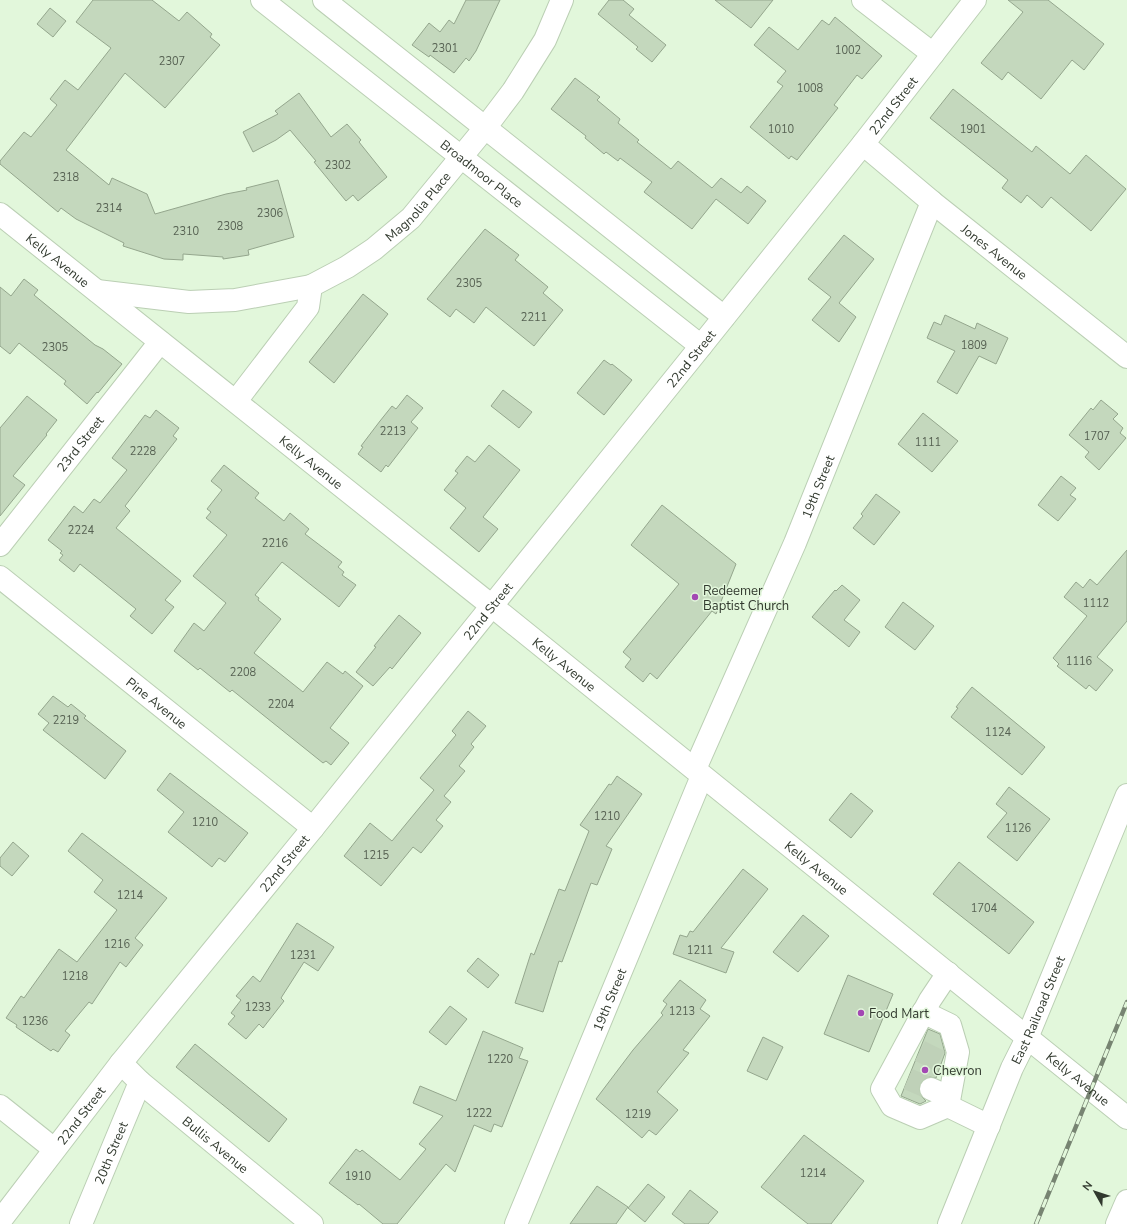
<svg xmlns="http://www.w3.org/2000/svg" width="1127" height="1224" font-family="'Nunito Sans',sans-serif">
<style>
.building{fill:#c4d8bd;stroke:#94a68d}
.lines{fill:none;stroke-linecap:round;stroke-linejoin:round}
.minor-tunnel{stroke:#bfd1b8;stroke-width:22;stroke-dasharray:22 11;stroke-linecap:butt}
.minor-casing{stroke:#bbcfb4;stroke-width:24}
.minor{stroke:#fff;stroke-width:22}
.rail-casing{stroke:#778472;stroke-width:4.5}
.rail{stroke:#e2f7db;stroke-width:3;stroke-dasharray:9;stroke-linecap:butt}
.poi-dot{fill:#a348b3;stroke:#e2f7db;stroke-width:1.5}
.labels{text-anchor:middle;stroke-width:3;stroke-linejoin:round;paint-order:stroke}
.number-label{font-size:11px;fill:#566152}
.street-label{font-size:13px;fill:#31392e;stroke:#e2f7db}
.poi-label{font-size:13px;fill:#31392e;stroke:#e2f7db;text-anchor:start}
</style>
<rect width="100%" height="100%" fill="#e2f7db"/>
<g class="building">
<path d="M93,0H152L179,21L187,12L212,34L210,37L220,45L165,108L125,73L66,150L109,185L112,178L147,194L155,214L226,194L247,190L246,188L278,180L294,237L248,250L249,255L223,259V257L183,254V260L164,259L123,246L124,243L76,219L61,208L58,212L0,164V161L24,132L31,137L57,105L50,99L65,80L78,90L111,48L76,22Z"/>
<path d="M466,0H500L476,51L469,61L466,58L454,73L430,55L429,57L412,45L429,23L440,32L449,20L454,24Z"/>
<path d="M609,0H623L634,9L629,15L666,45L652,62L636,49L638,47L598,14Z"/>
<path d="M715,0H773L751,28Z"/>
<path d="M1008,0H1048L1104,44L1084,70L1072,60L1041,99L1008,72L1002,80L981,63L1023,12Z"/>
<path d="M50,8L66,21L53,37L37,24Z"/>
<path d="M835,17L882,56L862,79L857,75L834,105L838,108L797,160L791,156L789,159L750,127L783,86L777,82L786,71L754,45L769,27L798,50L822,20L829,25Z"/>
<path d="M575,78L600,97L597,100L620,119L618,123L639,140L637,142L671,169L678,161L712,188L721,178L741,193L747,186L766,201L748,224L716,199L692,229L644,192L652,182L620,158L618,161L606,152L604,154L585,138L586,136L551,109Z"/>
<path d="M953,89L1032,152L1036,146L1070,174L1086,155L1126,189L1091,231L1051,197L1042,208L1027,195L1021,203L1002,188L1008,180L930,118Z"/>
<path d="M299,93L331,137L347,124L361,140L359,142L387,177L358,201L353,195L346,201L314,162L316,161L290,130L276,140L253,152L243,132L278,114L275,111Z"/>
<path d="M485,229L519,255L515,260L548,287L543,293L563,310L534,346L486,307L474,323L456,309L450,317L427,299Z"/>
<path d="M844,235L874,259L839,303L856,317L839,342L812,320L831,297L808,279Z"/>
<path d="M24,279L38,290L34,295L95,345L103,349L122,364L98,393L97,392L87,404L64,384L66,381L19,343L10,354L0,346V287L11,296Z"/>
<path d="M363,294L388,314L334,383L309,362Z"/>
<path d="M945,315L975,329L977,323L1008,338L996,364L979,356L957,394L937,382L955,351L927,338L934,322L941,325Z"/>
<path d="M604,360L611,365L612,364L632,380L604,415L577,393Z"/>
<path d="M503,390L532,412L519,428L491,406Z"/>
<path d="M407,395L423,408L411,422L418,428L388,467L386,465L381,472L358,454L363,447L361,446L380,421L392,406L396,409Z"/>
<path d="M27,396L57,420L46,434L47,435L13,476L25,485L0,516V428Z"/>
<path d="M1101,400L1118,414L1113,419L1123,428L1120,433L1126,438L1099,470L1085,457L1089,452L1069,435L1091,408L1093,410Z"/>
<path d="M156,410L179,428L173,436L177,439L125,506L130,511L116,528L181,581L165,600L174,607L152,634L130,616L136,609L80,564L74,572L59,560L63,555L60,553L62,551L48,540L74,506L83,513L94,499L100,503L127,470L112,458L145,415L150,418Z"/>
<path d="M923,413L958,441L932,472L898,444Z"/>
<path d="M489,445L520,470L483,517L498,529L479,552L450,528L466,508L444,490L458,473L455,471L467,456L475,462Z"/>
<path d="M224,465L259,493L255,498L284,521L290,513L309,529L305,534L342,562L338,567L344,572L342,575L356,585L339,607L282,562L255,595L259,598L258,600L281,619L254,653L303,692L327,662L343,674L345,671L363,686L330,728L349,743L331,765L326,761L323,763L232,690L230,692L200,668L198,670L174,651L194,623L204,631L226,603L193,576L227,535L206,518L211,512L207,509L222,490L211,481Z"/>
<path d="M1061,476L1076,488L1070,495L1076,499L1058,521L1038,505Z"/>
<path d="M876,494L900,512L874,545L853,528L863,516L861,514Z"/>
<path d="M662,505L736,564L716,614L712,611L657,679L650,673L643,682L625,667L631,659L623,652L679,584L631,545Z"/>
<path d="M1127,550V621L1097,657L1113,670L1096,691L1089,685L1086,689L1057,666L1059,664L1053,658L1087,616L1064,597L1076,582L1083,588L1090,579L1097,585Z"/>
<path d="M842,585L860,600L844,620L860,632L849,647L812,617L835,590L836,591Z"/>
<path d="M903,602L934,626L915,650L885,627Z"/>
<path d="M399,615L421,633L392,669L390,667L373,686L356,672L376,647L374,646Z"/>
<path d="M972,687L1045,747L1022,775L951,717L958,708L956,707Z"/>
<path d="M53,696L68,707L71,704L86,716L84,718L126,751L105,779L43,730L49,723L38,714Z"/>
<path d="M468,711L486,726L471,744L474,747L459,766L465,771L444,796L451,802L436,820L443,826L421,853L413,847L381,886L344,856L370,823L392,841L434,790L420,778L456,735L452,731Z"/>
<path d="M170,773L248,833L225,862L219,858L212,867L168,832L184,812L157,790Z"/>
<path d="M617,776L642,794L606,846L612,849L597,885L591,883L562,962L559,961L543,1012L515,1003L531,953L534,955L559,889L565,891L589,831L580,825L609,784L611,785Z"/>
<path d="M1009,787L1050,819L1017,861L987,837L1007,813L996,804Z"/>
<path d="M851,793L873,811L851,838L829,820Z"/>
<path d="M82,833L167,898L135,938L143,945L126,967L120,962L92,1004L89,1002L65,1031L70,1035L58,1052L53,1049L51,1051L16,1027L17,1025L6,1018L21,996L24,998L59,949L77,962L117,910L94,892L103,880L68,851Z"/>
<path d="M13,842L29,856L12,876L0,866V858Z"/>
<path d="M959,862L1034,922L1009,954L933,894Z"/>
<path d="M743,869L768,889L721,948L734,952L726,973L673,954L680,935L687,937L690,931L693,932Z"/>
<path d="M803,915L829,936L798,972L773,952Z"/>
<path d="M297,923L334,947L318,971L304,962L281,998L284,1001L263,1028L259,1024L246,1039L228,1024L235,1016L231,1013L241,1000L236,996L253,976L260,982Z"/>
<path d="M478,958L499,975L488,988L467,971Z"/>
<path d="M848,975L893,994L869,1052L824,1034Z"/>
<path d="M680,980L706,1000L700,1009L710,1016L683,1050L689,1053L657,1092L678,1110L656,1135L649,1130L642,1138L596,1099L633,1050L663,1015L661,1013L667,1004L663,1001Z"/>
<path d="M450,1006L467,1019L446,1045L429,1032Z"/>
<path d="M928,1029L940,1034L945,1053L936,1078L929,1077L923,1079L920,1084L919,1090L921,1096L926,1101L920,1104L901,1096Z"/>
<path d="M483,1031L523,1048L519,1058L528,1061L502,1127L494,1124L491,1132L474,1125L455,1172L446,1164L397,1224H383L359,1204L358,1205L329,1183L356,1149L360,1152L362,1150L400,1180L426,1149L419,1144L443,1116L413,1103L420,1086L456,1101Z"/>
<path d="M763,1037L783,1047L767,1080L747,1071Z"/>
<path d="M195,1044L287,1119L269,1142L176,1067Z"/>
<path d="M804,1135L864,1181L831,1224H808L761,1187Z"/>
<path d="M648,1184L665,1197L645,1222L628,1208Z"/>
<path d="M597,1186L628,1207L616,1224H570Z"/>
<path d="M690,1190L718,1212L708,1224H685L672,1214Z"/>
</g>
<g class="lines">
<g class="minor-tunnel">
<path d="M920,1051L942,1062"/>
<path d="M908,1079L931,1089"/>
</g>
<defs>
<g id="minor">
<path id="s1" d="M262,0L701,346"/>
<path d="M324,0L724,317"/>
<path d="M863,0L933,54"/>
<path id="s2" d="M863,144L932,202L1127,357"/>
<path id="s3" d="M0,214L492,606L1127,1118"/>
<path d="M97,291L189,302L235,300L311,286"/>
<path id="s4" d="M236,401L308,307L311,286L347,267L374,249L411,218L485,128L513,91L545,40L562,0"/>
<path id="s5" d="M0,545L160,342"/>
<path id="s6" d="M0,577L313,828"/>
<path id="s7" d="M695,769L795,543L932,202"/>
<path d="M948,973L930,1000L882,1089L892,1106L920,1118L948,1106L989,1126"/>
<path d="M923,1012L950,1025L958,1052L948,1106"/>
<path id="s8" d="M121,1063L140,1082L312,1224"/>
<path d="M931,1089L949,1097"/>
<path d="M0,1106L54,1149"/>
<path id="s9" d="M0,1221L121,1063L313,828L701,346L863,144L975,0"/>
<path id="s10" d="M81,1224L140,1082"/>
<path id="s11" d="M516,1224L702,776"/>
<path id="s12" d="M949,1224L1012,1068L1027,1038L1127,795"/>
<path d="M1117,1224L1127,1201"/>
</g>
</defs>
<use href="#minor" class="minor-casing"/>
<use href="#minor" class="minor"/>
<defs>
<path id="rail" d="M1036,1224L1127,1002"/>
</defs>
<use href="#rail" class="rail-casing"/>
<use href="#rail" class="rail"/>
</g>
<g class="poi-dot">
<circle cx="695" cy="597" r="4"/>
<circle cx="861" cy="1013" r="4"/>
<circle cx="925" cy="1070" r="4"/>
</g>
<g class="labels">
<g class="number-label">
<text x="445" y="52">2301</text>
<text x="848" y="54">1002</text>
<text x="172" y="65">2307</text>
<text x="810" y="92">1008</text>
<text x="781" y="133">1010</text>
<text x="973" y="133">1901</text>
<text x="338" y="169">2302</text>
<text x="66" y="181">2318</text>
<text x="109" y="212">2314</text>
<text x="270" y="217">2306</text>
<text x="230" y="230">2308</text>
<text x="186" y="235">2310</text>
<text x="469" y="287">2305</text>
<text x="534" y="321">2211</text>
<text x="974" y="349">1809</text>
<text x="55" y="351">2305</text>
<text x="393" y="435">2213</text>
<text x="1097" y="440">1707</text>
<text x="928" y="446">1111</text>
<text x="143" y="455">2228</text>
<text x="81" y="534">2224</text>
<text x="275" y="547">2216</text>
<text x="1096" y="607">1112</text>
<text x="1079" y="665">1116</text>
<text x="243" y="676">2208</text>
<text x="281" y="708">2204</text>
<text x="66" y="724">2219</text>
<text x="998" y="736">1124</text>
<text x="607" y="820">1210</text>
<text x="205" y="826">1210</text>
<text x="1018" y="832">1126</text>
<text x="376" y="859">1215</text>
<text x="130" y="899">1214</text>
<text x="984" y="912">1704</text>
<text x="117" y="948">1216</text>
<text x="700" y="954">1211</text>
<text x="303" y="959">1231</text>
<text x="75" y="980">1218</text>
<text x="258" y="1011">1233</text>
<text x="682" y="1015">1213</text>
<text x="35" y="1025">1236</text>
<text x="500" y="1063">1220</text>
<text x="479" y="1117">1222</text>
<text x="638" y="1118">1219</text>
<text x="813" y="1177">1214</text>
<text x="358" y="1180">1910</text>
</g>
<g class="street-label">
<text dy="5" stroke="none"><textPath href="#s9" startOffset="1429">22nd Street</textPath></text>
<text dy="5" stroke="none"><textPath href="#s1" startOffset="280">Broadmoor Place</textPath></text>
<text dy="5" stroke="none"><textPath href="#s4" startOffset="274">Magnolia Place</textPath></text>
<text dy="5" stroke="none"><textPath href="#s2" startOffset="170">Jones Avenue</textPath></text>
<text dy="5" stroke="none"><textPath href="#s3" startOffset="74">Kelly Avenue</textPath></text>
<text dy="5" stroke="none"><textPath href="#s9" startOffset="1105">22nd Street</textPath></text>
<text dy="5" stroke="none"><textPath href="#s5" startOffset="129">23rd Street</textPath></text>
<text dy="5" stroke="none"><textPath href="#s3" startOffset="398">Kelly Avenue</textPath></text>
<text dy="5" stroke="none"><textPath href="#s7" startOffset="308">19th Street</textPath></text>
<text dy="5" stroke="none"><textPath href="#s9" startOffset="781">22nd Street</textPath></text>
<text dy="5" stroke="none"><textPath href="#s3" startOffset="722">Kelly Avenue</textPath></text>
<text dy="5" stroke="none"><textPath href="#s6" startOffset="201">Pine Avenue</textPath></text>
<text dy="5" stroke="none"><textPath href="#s9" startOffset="457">22nd Street</textPath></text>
<text dy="5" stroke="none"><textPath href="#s3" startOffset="1046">Kelly Avenue</textPath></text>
<text dy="5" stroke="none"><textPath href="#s11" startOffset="243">19th Street</textPath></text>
<text dy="5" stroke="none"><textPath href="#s12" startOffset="232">East Railroad Street</textPath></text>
<text dy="5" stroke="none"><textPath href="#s3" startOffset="1382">Kelly Avenue</textPath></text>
<text dy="5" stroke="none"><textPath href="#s9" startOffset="133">22nd Street</textPath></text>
<text dy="5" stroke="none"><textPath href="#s8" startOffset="125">Bullis Avenue</textPath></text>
<text dy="5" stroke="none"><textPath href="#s10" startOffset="77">20th Street</textPath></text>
</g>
<g class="poi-label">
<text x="703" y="595">Redeemer<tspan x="703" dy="15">Baptist Church</tspan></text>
<text x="869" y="1018">Food Mart</text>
<text x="933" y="1075">Chevron</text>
</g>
</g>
<g transform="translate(1095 1192) rotate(309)" stroke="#e2f7db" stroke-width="3" paint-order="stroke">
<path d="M0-3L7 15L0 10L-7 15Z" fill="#31392e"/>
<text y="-6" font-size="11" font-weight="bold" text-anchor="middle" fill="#31392e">N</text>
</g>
</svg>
